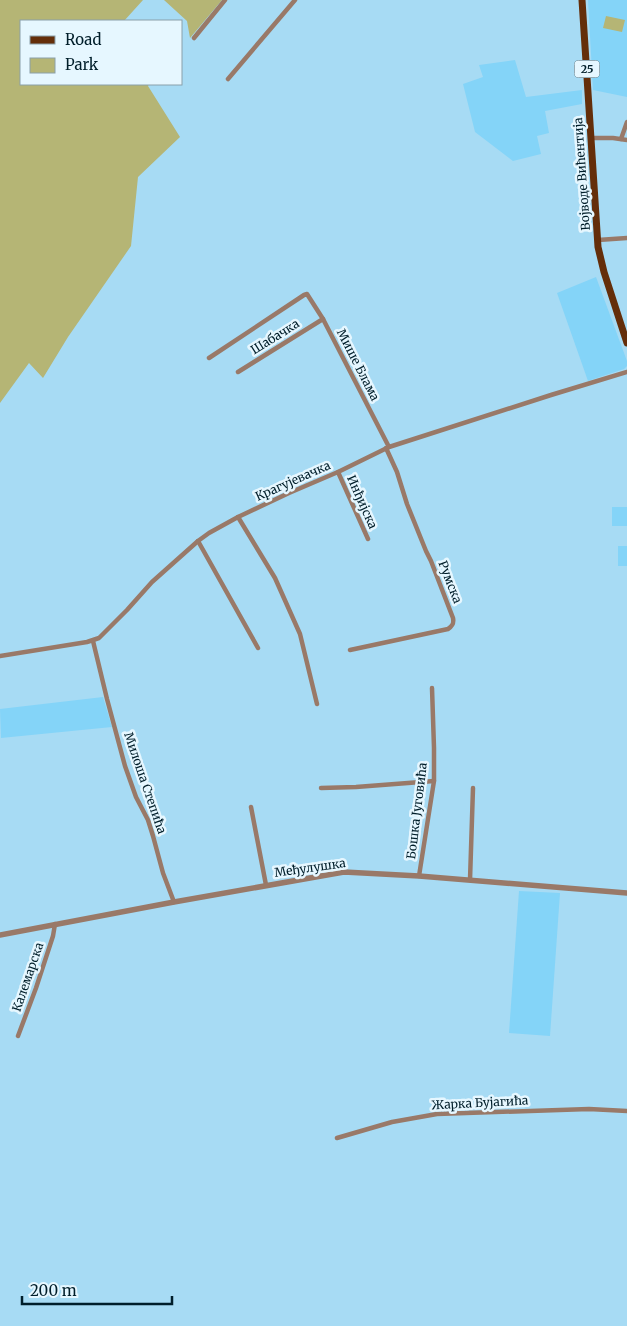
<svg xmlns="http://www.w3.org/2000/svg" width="627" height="1326" font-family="Merriweather,serif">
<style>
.built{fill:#84d4f8}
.green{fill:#b5b575}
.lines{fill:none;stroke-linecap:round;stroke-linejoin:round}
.minor{stroke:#997968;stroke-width:4.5}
.tertiary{stroke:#997968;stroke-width:5.5}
.primary{stroke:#642e0a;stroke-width:7}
.labels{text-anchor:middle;stroke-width:5;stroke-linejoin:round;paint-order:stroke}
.shield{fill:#e6f7ff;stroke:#455f6a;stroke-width:1}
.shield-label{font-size:11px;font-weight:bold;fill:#001e2a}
.street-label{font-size:12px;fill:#001e2a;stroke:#e6f7ff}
</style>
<rect width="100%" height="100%" fill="#a7dbf4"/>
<g class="built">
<path d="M588,0H627V97L593,90Z"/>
<path d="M515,60L526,97L582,90V104L545,111L549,133L537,136L541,154L513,161L475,132L463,84L483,77L479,65Z"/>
<path d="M596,277L627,361V366L624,369L588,381L557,293Z"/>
<path d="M612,507H627V537V526H612Z"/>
<rect x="618" y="546" width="9" height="20"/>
<path d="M103,697L112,727L1,738L0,709Z"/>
<path d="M519,891L560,893L550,1036L509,1033Z"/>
</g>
<g class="green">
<path d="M0,0H143L124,21H21V84H149L148,86L180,137L138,177L131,246L68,337L43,378L29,363L0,403Z"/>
<path d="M164,0H222L190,38L187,21Z"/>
<path d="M606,16L625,20L622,32L603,28Z"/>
</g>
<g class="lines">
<g class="minor">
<path d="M194,38L225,0"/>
<path d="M228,79L295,0"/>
<path d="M591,138H613L627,140"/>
<path d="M621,139L627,122"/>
<path d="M598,240L627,238"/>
<path d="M209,358L304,295L307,294L323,319L389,447"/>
<path d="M238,372L323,319"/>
<path d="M338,472L368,539"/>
<path d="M238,517L275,578L300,634L317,704"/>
<path d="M198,541L258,648"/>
<path d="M93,641L107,699L125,766L136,797L148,820L153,836L163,873L174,902"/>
<path d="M350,650L448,629C453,626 454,623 453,618L431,561L426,551L407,504L397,472L386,448"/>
<path d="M0,656L87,642L99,638L127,610L152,582L198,541L209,533L238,517L289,493L338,472L389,447L551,395L627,372"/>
<path d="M321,788L356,787L434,781"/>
<path d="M251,807L266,885"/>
<path d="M419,876L434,781V748L432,688"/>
<path d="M470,880L473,788"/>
<path d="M18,1036L36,988L53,936L55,924"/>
<path d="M337,1138L392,1122L437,1114L589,1109L627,1111"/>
</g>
<path class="tertiary" d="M0,935L174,902L344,872L419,876L627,893"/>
<path class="primary" d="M582,0L598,247L604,272L627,343"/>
</g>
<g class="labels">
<rect class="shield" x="574.5" y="60.5" width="25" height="17" rx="4"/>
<g class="shield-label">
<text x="587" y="73">25</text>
</g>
<g class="street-label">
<text transform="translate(582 174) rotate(-94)" y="4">Војводе Вићентија</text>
<text transform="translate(275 337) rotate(-32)" y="4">Шабачка</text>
<text transform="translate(358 365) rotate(63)" y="4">Мише Блама</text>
<text transform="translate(293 481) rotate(-24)" y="4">Крагујевачка</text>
<text transform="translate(362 502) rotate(66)" y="4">Инђијска</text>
<text transform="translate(450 582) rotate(69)" y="4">Румска</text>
<text transform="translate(145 783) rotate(71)" y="4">Милоша Степића</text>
<text transform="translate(417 811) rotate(-83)" y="4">Бошка Југовића</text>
<text transform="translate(310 868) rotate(-8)" y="4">Међулушка</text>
<text transform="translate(28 977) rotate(-71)" y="4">Калемарска</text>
<text transform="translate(480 1103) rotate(-3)" y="4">Жарка Бујагића</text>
</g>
</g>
<rect x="20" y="20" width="162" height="65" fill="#e6f7ff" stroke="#8aa0aa"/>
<rect x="30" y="36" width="25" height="8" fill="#642e0a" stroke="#8aa0aa"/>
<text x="65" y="45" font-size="15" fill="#001e2a">Road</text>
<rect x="30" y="58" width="25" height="15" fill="#b5b575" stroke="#8aa0aa"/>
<text x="65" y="70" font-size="15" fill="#001e2a">Park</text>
<path d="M22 1296v8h150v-8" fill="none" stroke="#001e2a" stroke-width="2.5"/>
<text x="30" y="1296" font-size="15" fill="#001e2a" stroke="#e6f7ff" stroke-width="4" paint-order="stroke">200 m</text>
</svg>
